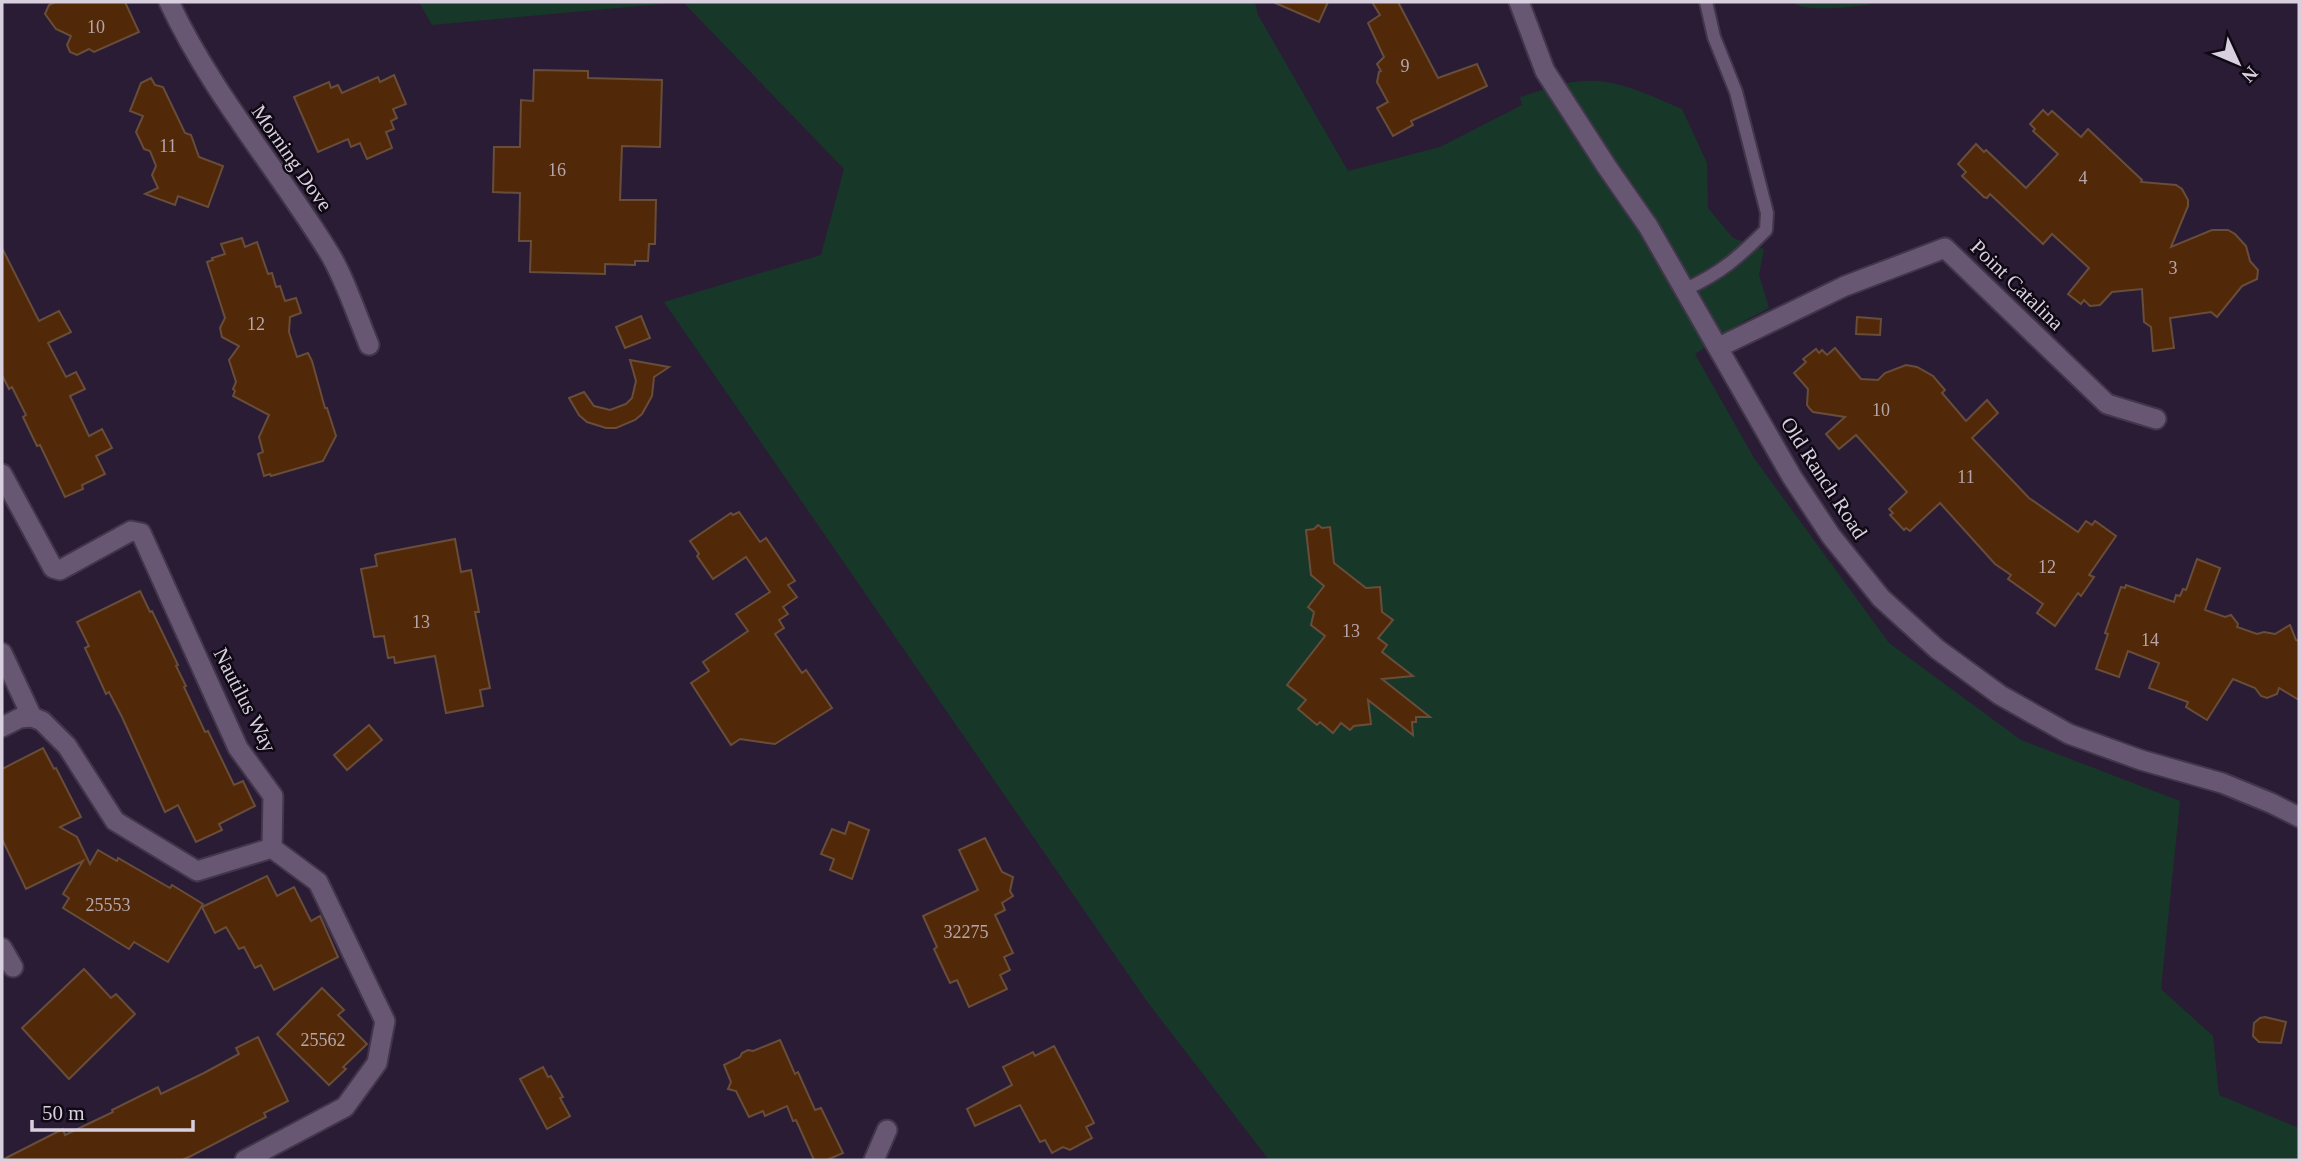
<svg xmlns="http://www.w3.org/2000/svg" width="2301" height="1162" font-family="Georgia,serif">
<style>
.green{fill:#173829}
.building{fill:#512908;stroke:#684d3a;stroke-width:2}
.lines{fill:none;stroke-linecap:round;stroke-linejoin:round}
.service-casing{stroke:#42364a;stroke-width:16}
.minor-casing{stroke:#42364a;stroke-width:23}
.tertiary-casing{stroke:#42364a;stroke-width:23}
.service{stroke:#675773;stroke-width:12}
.minor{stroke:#675773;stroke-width:19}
.tertiary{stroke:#675773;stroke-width:19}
.labels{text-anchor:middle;stroke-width:5;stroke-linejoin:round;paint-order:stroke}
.number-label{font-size:18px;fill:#b6a6a9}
.street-label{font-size:21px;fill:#d8cfdf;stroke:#0f0914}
</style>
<rect width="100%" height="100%" fill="#2a1c34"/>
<g class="green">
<path d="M419,2H1255L1258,15L1348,171L1440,147L1522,105L1520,97C1540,91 1562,82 1583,81C1616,78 1654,97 1682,109L1707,163L1708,208L1733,238L1764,249L1759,275L1769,308L1746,320L1695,354L1754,458L1889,643L2021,740L2180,801L2161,989L2213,1036L2219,1095L2299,1128V1160H1269L1146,1000L664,302L821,255L844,169L683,2L432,25Z"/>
<path d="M1792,2H1873L1867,5C1847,7 1807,13 1792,2Z"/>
</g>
<g class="building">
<path d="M55,2H125L139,32L94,52L89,49L77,55L70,52L67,45L71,36L56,29L45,14L49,5Z"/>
<path d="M1273,2H1328L1319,22Z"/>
<path d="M1372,2H1398L1438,78L1477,64L1487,86L1411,121L1413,125L1393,136L1377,108L1388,102L1377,82L1379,72L1381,71L1377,64L1384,57L1368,23L1380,15Z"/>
<path d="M534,70L588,71V78L662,80L660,147L622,146L620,200H656L655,244H649L648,261H635V265L605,264V274L530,272L531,241H519L520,193L493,192L494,147H520L521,100L533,101Z"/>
<path d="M394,75L406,104L393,109L397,118L391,121L394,129L386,132L392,148L367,159L360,143L351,147L348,139L318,152L294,97L329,82L331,88L338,85L342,93L378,77L380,82Z"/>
<path d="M151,78L155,85L163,87L185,133L191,135L199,157L223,166L208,207L178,196L175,205L145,194L158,188L152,175L156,166L150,151L144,149L136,132L143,116L130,111L141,83Z"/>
<path d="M2043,110L2048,115L2052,111L2081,137L2088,129L2142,180L2141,182L2176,185L2182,189L2188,200V206L2171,247L2212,230H2228L2235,234L2246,246L2250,261L2258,270L2257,279L2242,286L2217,317L2211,312L2170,318L2174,348L2153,351L2151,327L2144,322L2142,289L2112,292L2100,305L2090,306L2084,300L2081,304L2068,294L2089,268L2052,234L2043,244L1990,194L1987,198L1984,197L1962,176L1966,172L1958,164L1976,144L1984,152L1986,150L2026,188L2058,154L2033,131L2035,129L2030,124Z"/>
<path d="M242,238L245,247L257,242L268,274L272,273L276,287L280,286L285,301L296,298L301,313L290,317L289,332L297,357L308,353L312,361L325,408H327L336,436L323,461L271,476L270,474L264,476L258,454L263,452L259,437L269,415L233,396L235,391L233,389L236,382L229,360L239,346L222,337L220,328L225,318L207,262L213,260L212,258L225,254L221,244Z"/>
<path d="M2,248L39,321L59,311L71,332L48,343L66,377L76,372L85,389L70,396L89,436L102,429L112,448L96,456L105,474L82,485L83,489L65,497L40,445L37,446L23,417L26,415L12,387L9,389L2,375Z"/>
<path d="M641,316L650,338L625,348L616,327Z"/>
<path d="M1857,317L1881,319L1880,335L1856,334Z"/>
<path d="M1835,348L1861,379L1878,380L1885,373L1906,365L1917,367L1933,376L1945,390L1942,393L1966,421L1987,400L1998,413L1972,438L2029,498L2078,532L2086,521L2092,525L2095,521L2116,536L2089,575L2094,577L2081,596L2078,593L2055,626L2037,613L2043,604L2008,579L2011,575L1995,564L1940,503L1910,531L1906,528L1904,530L1890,515L1893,513L1889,509L1907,492L1856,435L1839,449L1826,434L1845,417L1813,412L1810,409L1807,405L1808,389L1794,373L1806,362L1803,359L1816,349L1819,353L1822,350L1827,355Z"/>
<path d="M630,360L669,367L654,377L652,396L642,414L635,420L616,428H606L587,422L579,415L569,398L584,392L594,406L610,410L626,404L632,398L636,381Z"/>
<path d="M739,512L760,542L766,538L795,581L788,585L797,597L783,607L788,614L779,620L784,628L775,634L802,673L806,670L832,708L775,744L740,739L731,745L691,683L709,671L703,662L748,631L736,614L770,592L746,557L713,579L697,556L699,554L690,541L731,513L733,515Z"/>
<path d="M1318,525L1322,528L1330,527L1334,563L1366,588L1380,587L1382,612L1393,620L1378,638L1387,645L1382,652L1413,676L1382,679L1430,717H1416V722H1412L1413,735L1368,700L1371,724L1354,726L1350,730L1341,723L1333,733L1320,722L1317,725L1298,709L1306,700L1287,685L1325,636L1311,625L1314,612L1308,607L1324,586L1311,575L1306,530L1314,529Z"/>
<path d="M455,539L461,572L471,570L479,612H475L490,688L480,690L483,706L446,713L435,656L395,663L394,657L388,658L384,636L374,637L361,569L377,566L375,555L377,554Z"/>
<path d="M2197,559L2220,568L2205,610L2225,617L2231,615L2238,624L2237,627L2257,634L2264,632L2275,634L2290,625L2296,640L2299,641V700L2279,688L2277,694L2267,698L2261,696L2255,688L2233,679L2207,720L2186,707L2188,702L2149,688L2159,663L2128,651L2119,677L2096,669L2108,634L2105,633L2121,587L2125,588L2126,585L2174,602L2176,595L2180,596L2183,589L2186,590Z"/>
<path d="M140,591L150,612L152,611L178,665L176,666L186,686L184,687L205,732L208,731L234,785L243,781L255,806L219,824L222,830L196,842L178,805L165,812L122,717L109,692L106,694L85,648L89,646L77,622Z"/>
<path d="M369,725L382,740L347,770L334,755Z"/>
<path d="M43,748L54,769L56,768L81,817L60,827L77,837L90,864L98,850L117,861L118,858L170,888L172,885L203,904L168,962L134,942L129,949L63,908L69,898L63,894L83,861L26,889L2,839V769Z"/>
<path d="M849,822L869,830L852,879L830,870L834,859L821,854L832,829L845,834Z"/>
<path d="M985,838L1002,872L1013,877L1010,891L1013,896L1002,903L1005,910L995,915L1013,953L1004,957L1010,970L1000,975L1007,989L969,1007L957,980L950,983L934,949L937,947L923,916L978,890L959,850Z"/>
<path d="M267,876L277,896L294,887L311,921L320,916L338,957L274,990L261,965L255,968L244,947L239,949L226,927L215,933L202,907Z"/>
<path d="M84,969L111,998L116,994L135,1014L69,1079L22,1028Z"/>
<path d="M322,988L344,1010L338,1015L367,1044L343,1067L346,1069L329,1085L277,1034Z"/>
<path d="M2265,1017L2286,1022L2281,1043L2259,1042L2253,1036L2254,1023L2260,1018Z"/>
<path d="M258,1037L288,1101L264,1113L266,1117L191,1156L182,1160H2L63,1129L65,1135L113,1112L112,1110L158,1087L161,1094L204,1073L239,1054L236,1048Z"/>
<path d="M780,1040L795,1074L798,1072L815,1110L821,1108L843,1153L827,1160H814L796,1120L793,1121L787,1106L765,1116L763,1111L749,1117L736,1091L728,1089L731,1082L724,1065L740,1057L742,1053L748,1050L753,1051Z"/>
<path d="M1054,1046L1094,1123L1086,1127L1092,1138L1070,1150L1063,1147L1052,1153L1045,1140L1040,1142L1020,1105L975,1126L967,1109L1012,1085L1003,1067L1033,1052L1035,1056Z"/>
<path d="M543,1067L548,1077L551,1076L563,1097L560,1098L570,1116L547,1129L520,1079Z"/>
</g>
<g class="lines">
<defs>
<path id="service" d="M1686,289C1721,273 1739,257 1766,230L1767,213L1736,92L1714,37L1706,2"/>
<g id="minor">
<path d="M169,2C211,92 276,167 328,251C344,276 357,316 369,345"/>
<path d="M1719,347L1845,286L1945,248L2107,404L2156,419"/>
<path d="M2,474L53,568L60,570L131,531L141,533L238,748L273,796L272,848L318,882L385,1021L377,1063L345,1107L245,1160"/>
<path d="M2,653L32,717"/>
<path d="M2,727L20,718L32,717L42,721L67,746L115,821L197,871L272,848"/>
<path d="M2,948L13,967"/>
<path d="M874,1160L887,1130"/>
</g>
<path id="tertiary" d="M1519,2L1545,71L1607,167L1648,226L1792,477L1831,536L1881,598L1937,649L2000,695L2069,734L2141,760L2222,783L2271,803L2299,817"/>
</defs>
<use href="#service" class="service-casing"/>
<use href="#minor" class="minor-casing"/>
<use href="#tertiary" class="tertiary-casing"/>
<use href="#service" class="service"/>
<use href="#minor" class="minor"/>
<use href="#tertiary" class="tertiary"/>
</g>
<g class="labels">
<g class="number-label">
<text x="96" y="33">10</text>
<text x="1405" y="72">9</text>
<text x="168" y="152">11</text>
<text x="557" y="176">16</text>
<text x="2083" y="184">4</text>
<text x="2173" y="274">3</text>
<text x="256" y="330">12</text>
<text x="1881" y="416">10</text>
<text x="1966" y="483">11</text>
<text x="2047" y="573">12</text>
<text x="421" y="628">13</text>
<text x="1351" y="637">13</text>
<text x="2150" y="646">14</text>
<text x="108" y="911">25553</text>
<text x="966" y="938">32275</text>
<text x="323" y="1046">25562</text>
</g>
<g class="street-label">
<text transform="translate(292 158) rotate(55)" y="7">Morning Dove</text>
<text transform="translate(2017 285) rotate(44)" y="7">Point Catalina</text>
<text transform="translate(1824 478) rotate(57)" y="7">Old Ranch Road</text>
<text transform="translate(245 700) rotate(63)" y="7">Nautilus Way</text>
</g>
</g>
<rect width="2301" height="1162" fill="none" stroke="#d8cfdf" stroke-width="7"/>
<g transform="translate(2238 63) rotate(134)" stroke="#0f0914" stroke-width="5" paint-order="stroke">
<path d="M0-5L12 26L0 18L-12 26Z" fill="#d8cfdf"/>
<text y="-10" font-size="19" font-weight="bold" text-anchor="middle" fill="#d8cfdf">N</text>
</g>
<path d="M32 1120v10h161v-10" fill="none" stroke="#d8cfdf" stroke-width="3.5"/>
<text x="42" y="1120" font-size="21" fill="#d8cfdf" stroke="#0f0914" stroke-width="5" paint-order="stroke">50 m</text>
</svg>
